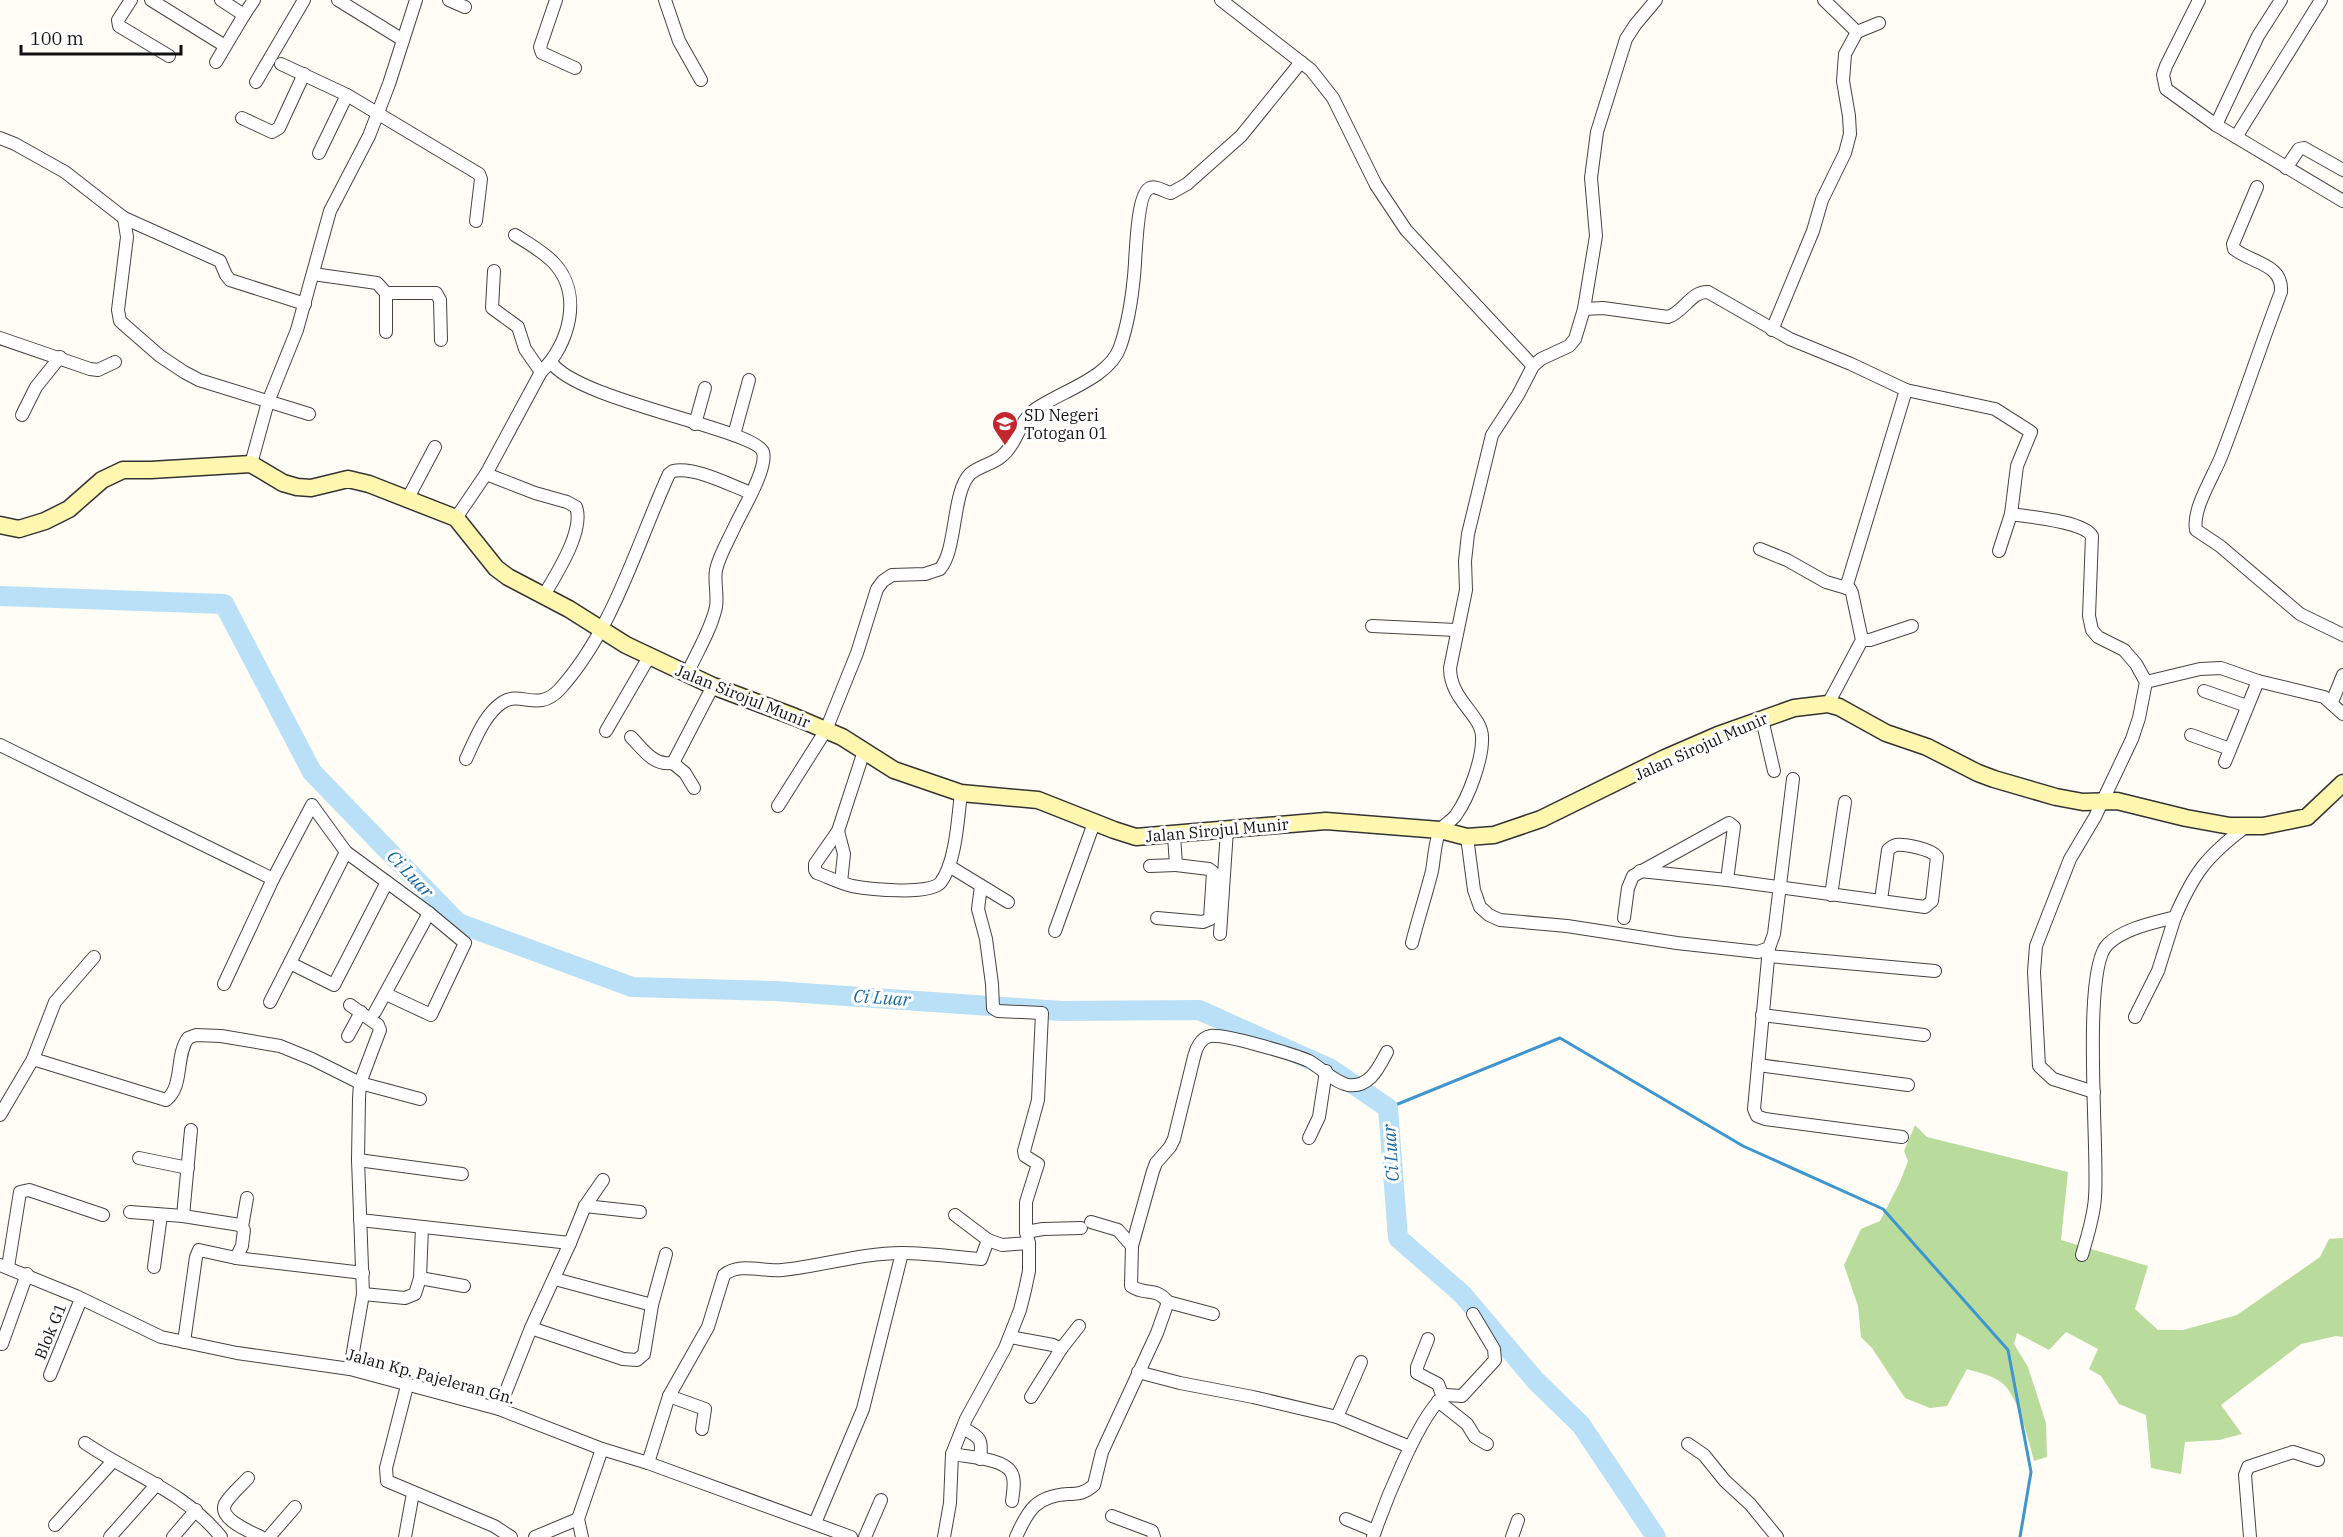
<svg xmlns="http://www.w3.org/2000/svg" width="2343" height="1537" font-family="'IBM Plex Serif',serif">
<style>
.forest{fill:#b9dc9c}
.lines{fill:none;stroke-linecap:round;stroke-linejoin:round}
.stream{stroke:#3f96cf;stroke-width:3}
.river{stroke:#b9e0f7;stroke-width:20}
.street-casing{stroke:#444;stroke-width:14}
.secondary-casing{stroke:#333;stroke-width:19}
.street{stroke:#fff;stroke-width:12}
.secondary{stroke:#fff6b0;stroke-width:16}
.labels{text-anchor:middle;stroke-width:6;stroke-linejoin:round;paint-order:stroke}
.poi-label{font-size:16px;fill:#111;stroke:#fff;text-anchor:start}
.street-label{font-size:16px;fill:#111;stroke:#fff}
.water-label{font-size:18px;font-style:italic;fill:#1768a6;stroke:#fff}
</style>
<rect width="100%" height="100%" fill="#fffdf5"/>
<path class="forest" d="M1915,1125L1927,1137L2068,1172L2061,1240L2148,1266L2135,1309L2158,1330H2183L2237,1315L2320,1257L2329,1239L2343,1238V1337L2336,1336L2301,1344L2221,1405L2242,1434L2219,1440L2185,1442L2181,1474L2151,1468L2146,1415L2119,1404L2101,1376L2089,1369L2098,1349L2066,1332L2049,1350L2017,1333L2014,1344L2028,1367L2046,1423L2047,1457L2034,1461C2029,1442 2018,1395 2002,1383C1992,1375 1979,1373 1967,1369L1947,1406L1930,1408L1905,1398L1872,1348L1861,1337L1858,1306L1844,1265L1861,1229L1880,1221L1900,1182L1908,1161L1904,1151Z"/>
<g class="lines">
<path class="stream" d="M1388,1108L1560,1038L1743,1146L1883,1209L2008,1350L2031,1472L2020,1537"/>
<path class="river" d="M0,596L224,604L312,772L458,923L632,987L775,991L1061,1011L1199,1010L1331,1069L1388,1108L1398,1238L1462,1294L1535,1380L1581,1425L1656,1537"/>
<defs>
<g id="street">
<path d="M131,0L118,20L119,26L169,56"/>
<path d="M151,0L225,46"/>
<path d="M221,0L244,15L254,0"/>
<path d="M338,0L403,40"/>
<path d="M449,0L465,7"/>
<path d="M556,0L540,47L542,53L575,68"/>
<path d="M665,0L679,41L701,80"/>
<path d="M1221,0L1311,70L1333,98L1376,185L1406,230L1533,366"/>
<path d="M1824,0L1857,32"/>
<path d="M2199,0L2166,66L2163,75L2166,89L2216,125L2343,201"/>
<path d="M216,62L244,15"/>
<path d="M281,64L347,95L479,174L481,179L476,221"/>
<path d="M256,82L304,0"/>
<path d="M242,118L272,132L279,128L304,74"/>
<path d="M2216,125L2258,36L2281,0"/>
<path d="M2236,137L2321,0"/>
<path d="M0,138L15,144L65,172L124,218L220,261L226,275L230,280L305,304"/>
<path d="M319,153L347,95"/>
<path d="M2286,168L2299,149L2304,148L2343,170"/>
<path d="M2257,187L2233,244L2234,249C2254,264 2283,264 2281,292C2260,347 2242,403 2221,457C2213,477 2192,509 2196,530L2220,546L2300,614L2343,635"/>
<path d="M124,218L127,237L118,310L120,321L129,329L160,356L184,372L199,380L309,414"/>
<path d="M494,271L492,308L518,327L525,349L541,372"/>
<path d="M313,274L377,283L386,293H436L440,300L441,340"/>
<path d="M1584,309L1603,308L1668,317C1684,312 1691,291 1708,292L1790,339L1851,364L1906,390L1995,409L2031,432L2017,466L2011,514L1999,551"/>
<path d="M1772,330L1813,231L1822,200L1845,153L1850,134L1849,116L1843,81L1845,54L1857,32L1879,23"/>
<path d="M386,332V293"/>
<path d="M0,338L90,369L98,370L115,362"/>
<path d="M551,362C577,401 755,429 763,452C768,469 741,512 734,528C728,541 719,556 716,570C714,582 718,595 716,607C711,630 697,652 687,674"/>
<path d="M22,415L36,387L60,357"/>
<path d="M695,424L705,388"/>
<path d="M734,435L749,380"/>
<path d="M251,464L268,402L297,330L330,211L369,136L389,84L416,0"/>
<path d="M486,474L535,493L567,502L576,507C585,531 555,576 543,597"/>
<path d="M408,498L435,447"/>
<path d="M2011,514C2029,517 2083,521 2092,536L2089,616L2092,630L2098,637L2124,650L2136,664L2146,682L2139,718L2132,739L2095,817L2070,859L2036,946L2034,972L2039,1066L2053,1079L2094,1092"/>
<path d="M456,518L486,474L541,372C569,345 584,294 553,262C542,251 528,243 515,235"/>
<path d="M1760,549L1787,560L1826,582L1850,589L1852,593L1862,640L1828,704"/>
<path d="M1846,588L1906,390"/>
<path d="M1372,626L1456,630"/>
<path d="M1862,640H1870L1912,626"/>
<path d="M2146,682L2200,669L2221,668L2258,681L2324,697L2343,714"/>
<path d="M2204,691L2247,706"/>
<path d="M2332,702L2343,675"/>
<path d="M1762,719L1774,771"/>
<path d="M606,731L649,657"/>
<path d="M2191,735L2230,749"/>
<path d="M631,737C643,749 653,766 673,763L713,686"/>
<path d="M0,745L273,879L312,805L346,852L429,913L465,943L431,1015L386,994"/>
<path d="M864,751L838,831L815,864V870L817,873C828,877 840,883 852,886C868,889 931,896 941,882C956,862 958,817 961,793"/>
<path d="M466,759C475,740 485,713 503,702C521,691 538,712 559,690C613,631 636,546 669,474L673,471C694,466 730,485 751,493"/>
<path d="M2225,762L2258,681"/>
<path d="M673,763L685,773L694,788"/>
<path d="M778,806L826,730L857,653L877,589L883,581L892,575L925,574L940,569C957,550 952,492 970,474C979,466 993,464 1002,456C1016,445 1020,421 1033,411C1058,392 1109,379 1120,347C1127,327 1132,297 1134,276C1136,260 1136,193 1150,188C1155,185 1165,192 1171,193L1187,184L1241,136L1301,62"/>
<path d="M838,831L844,854L841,882"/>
<path d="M1467,837L1474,890L1480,907L1489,915L1500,920L1567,926L1677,943L1758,952L1769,948L1774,934L1793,779"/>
<path d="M949,866L1008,902"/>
<path d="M1150,866L1176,865"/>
<path d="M1640,871L1727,880L1925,907L1932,901L1937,857C1932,849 1905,844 1896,845C1892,846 1890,848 1888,850L1881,900"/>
<path d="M1831,895L1845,802"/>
<path d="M1157,918L1203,922L1210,919L1213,872L1209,869L1176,865L1174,835"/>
<path d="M1624,918L1628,888L1633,876L1729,823L1734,827L1727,880"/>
<path d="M1055,931L1094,823"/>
<path d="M1220,934L1227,830"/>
<path d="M1412,943C1418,919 1426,895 1432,871C1434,861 1435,839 1440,831C1443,825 1452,821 1456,815C1469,797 1483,758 1482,737C1482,715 1450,700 1450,668L1466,590L1465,561L1468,534L1492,435L1518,395L1533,366L1541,359L1569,346L1575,339L1584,309L1596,236L1591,178L1597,132L1626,39L1635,25L1656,0"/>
<path d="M1769,948L1754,1109L1757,1116L1765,1119L1902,1137"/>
<path d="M1768,956L1935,971"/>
<path d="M290,963L334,985L387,882"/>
<path d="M224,984L273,879"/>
<path d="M270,1002L346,852"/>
<path d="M350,1005L378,1025L380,1030L360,1083L359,1099L358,1160L363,1294L350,1369"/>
<path d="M375,1012L429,913"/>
<path d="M1762,1015L1924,1035"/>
<path d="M2135,1017L2158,971L2175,917"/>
<path d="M348,1036L361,1012"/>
<path d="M33,1059L166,1100C184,1086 175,1056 188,1038L196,1035L221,1036L280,1046L312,1059L360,1083L420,1099"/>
<path d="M1758,1065L1908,1085"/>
<path d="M0,1115L33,1059L55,1002L94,957"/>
<path d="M191,1130L183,1216L240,1225L244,1230L242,1246L236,1258"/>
<path d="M1309,1138L1319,1117L1326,1071"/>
<path d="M139,1158L188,1168"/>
<path d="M358,1160L462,1174"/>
<path d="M585,1206L640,1212"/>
<path d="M130,1212L183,1216"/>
<path d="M955,1215L988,1240"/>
<path d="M360,1220L570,1243L585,1206L603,1180"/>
<path d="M242,1227L247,1198"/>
<path d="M1026,1232L1043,1229L1081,1228"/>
<path d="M1132,1246L1153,1171L1156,1163L1170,1147L1174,1139L1194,1057C1196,1048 1201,1038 1210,1036C1225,1034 1293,1054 1309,1061C1321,1068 1334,1082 1348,1085C1370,1088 1379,1067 1387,1052"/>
<path d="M2082,1255C2087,1237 2094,1217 2095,1197C2099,1153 2081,968 2108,944C2125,928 2153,923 2175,917C2194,873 2206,857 2244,828"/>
<path d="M0,1265L76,1296L161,1337L237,1353L350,1369L499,1409L602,1449L648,1463L851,1537"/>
<path d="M8,1267L20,1192L29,1190L103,1215"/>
<path d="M154,1267L161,1215"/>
<path d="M420,1278L464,1286"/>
<path d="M555,1279L652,1305"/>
<path d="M363,1294L405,1298L415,1294L420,1278L422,1227"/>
<path d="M1168,1302L1213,1314"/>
<path d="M531,1328L623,1359L637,1360L644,1354L652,1305L666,1254"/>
<path d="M1010,1337L1053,1345L1061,1349L1031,1397"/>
<path d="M1428,1339L1417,1367V1373L1438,1384L1443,1397"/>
<path d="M184,1342L196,1257L199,1250L236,1258L363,1273"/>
<path d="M2,1344L27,1274"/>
<path d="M1061,1349L1079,1326"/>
<path d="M1138,1372L1180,1383L1253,1397L1337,1417L1410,1447"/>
<path d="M50,1375L81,1299"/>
<path d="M407,1386L386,1468L387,1481L494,1526L511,1537"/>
<path d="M669,1396L705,1409L702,1429"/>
<path d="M1438,1401L1467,1424L1475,1437L1487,1444"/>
<path d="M499,1409L531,1328L570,1243"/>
<path d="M1337,1417L1361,1362"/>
<path d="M963,1428C980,1438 983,1438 980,1459"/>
<path d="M85,1443C132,1475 184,1491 221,1537"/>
<path d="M1688,1444L1704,1455L1725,1481L1750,1504L1777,1537"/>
<path d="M952,1454C967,1457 1003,1458 1011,1472C1016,1480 1013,1492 1012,1501"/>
<path d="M648,1463L669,1396L708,1327L724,1275C739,1262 763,1272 782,1270C822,1266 861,1253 902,1253C928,1253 955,1257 981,1259L988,1240L1002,1245L1029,1243"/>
<path d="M248,1478C241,1486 230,1495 225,1504C218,1519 251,1532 261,1537"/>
<path d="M1112,1516L1152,1531L1154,1537"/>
<path d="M1346,1519L1375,1531"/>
<path d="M815,1523L863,1409L902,1253"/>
<path d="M55,1525L113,1461"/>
<path d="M110,1537L157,1484"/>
<path d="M173,1537L196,1510"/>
<path d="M269,1537L295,1507"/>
<path d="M405,1537L413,1493"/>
<path d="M535,1537L578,1519"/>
<path d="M582,1537L578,1519L602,1449"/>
<path d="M865,1537L881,1500"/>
<path d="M944,1537L950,1503L952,1454L966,1419L1005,1348L1020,1310L1025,1290L1029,1271V1243L1026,1232V1202L1038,1164L1025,1156L1024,1151L1038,1100L1042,1013L998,1011L993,1008L992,984L986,939L978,909L981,886"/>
<path d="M1016,1537C1028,1510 1036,1496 1068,1494C1079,1494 1085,1493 1094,1485L1102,1452L1157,1333L1168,1302C1155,1286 1145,1296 1131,1286L1132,1246L1118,1230L1091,1222"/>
<path d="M1373,1537C1383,1508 1421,1409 1446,1395L1462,1396L1495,1360L1494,1349L1473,1314"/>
<path d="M1512,1537L1518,1520"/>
<path d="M2250,1537L2245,1475L2248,1467L2293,1452L2318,1460"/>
</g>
<path id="secondary" d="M0,525L19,529L45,521L69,509L102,480L123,470H151L251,464L283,483L297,487L311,488L348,479L369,484L456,518L496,568L508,577L569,609L626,645L713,686L795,717L842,737L894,770L961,793L1038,800L1114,830L1136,837L1326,821L1440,830L1467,837L1494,835L1541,819L1665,758L1718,735L1794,708L1828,704L1839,707L1886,733L1927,747L1978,773L1994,779L2056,797L2083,802L2117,801L2186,818L2230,826H2263L2307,817L2343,783"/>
</defs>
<use href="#street" class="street-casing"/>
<use href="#secondary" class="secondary-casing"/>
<use href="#street" class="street"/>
<use href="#secondary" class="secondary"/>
</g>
<defs>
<symbol id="school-pin" viewBox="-11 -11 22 30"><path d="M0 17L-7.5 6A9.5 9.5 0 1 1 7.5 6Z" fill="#c4262e" stroke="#fff"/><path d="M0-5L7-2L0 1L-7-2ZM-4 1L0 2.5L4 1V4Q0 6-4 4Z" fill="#fff"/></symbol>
</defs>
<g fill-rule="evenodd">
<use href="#school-pin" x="990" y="409" width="30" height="40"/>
</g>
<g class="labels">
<g class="poi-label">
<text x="1024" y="421">SD Negeri<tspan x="1024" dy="18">Totogan 01</tspan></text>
</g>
<g class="street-label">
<text transform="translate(743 696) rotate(22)" y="6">Jalan Sirojul Munir</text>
<text transform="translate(1701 746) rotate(-24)" y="6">Jalan Sirojul Munir</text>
<text transform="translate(1217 830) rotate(-5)" y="6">Jalan Sirojul Munir</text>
<text transform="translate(50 1331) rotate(-68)" y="6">Blok G1</text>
<text transform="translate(431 1376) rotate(15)" y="6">Jalan Kp. Pajeleran Gn.</text>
</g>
<g class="water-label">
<text transform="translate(410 874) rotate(46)" y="6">Ci Luar</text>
<text transform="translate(882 998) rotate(4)" y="6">Ci Luar</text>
<text transform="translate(1391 1153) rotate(-94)" y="6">Ci Luar</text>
</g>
</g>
<path d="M21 45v9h160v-9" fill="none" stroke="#111111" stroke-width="3"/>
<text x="30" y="45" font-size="18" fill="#111111" stroke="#ffffff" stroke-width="4.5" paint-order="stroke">100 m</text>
</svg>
